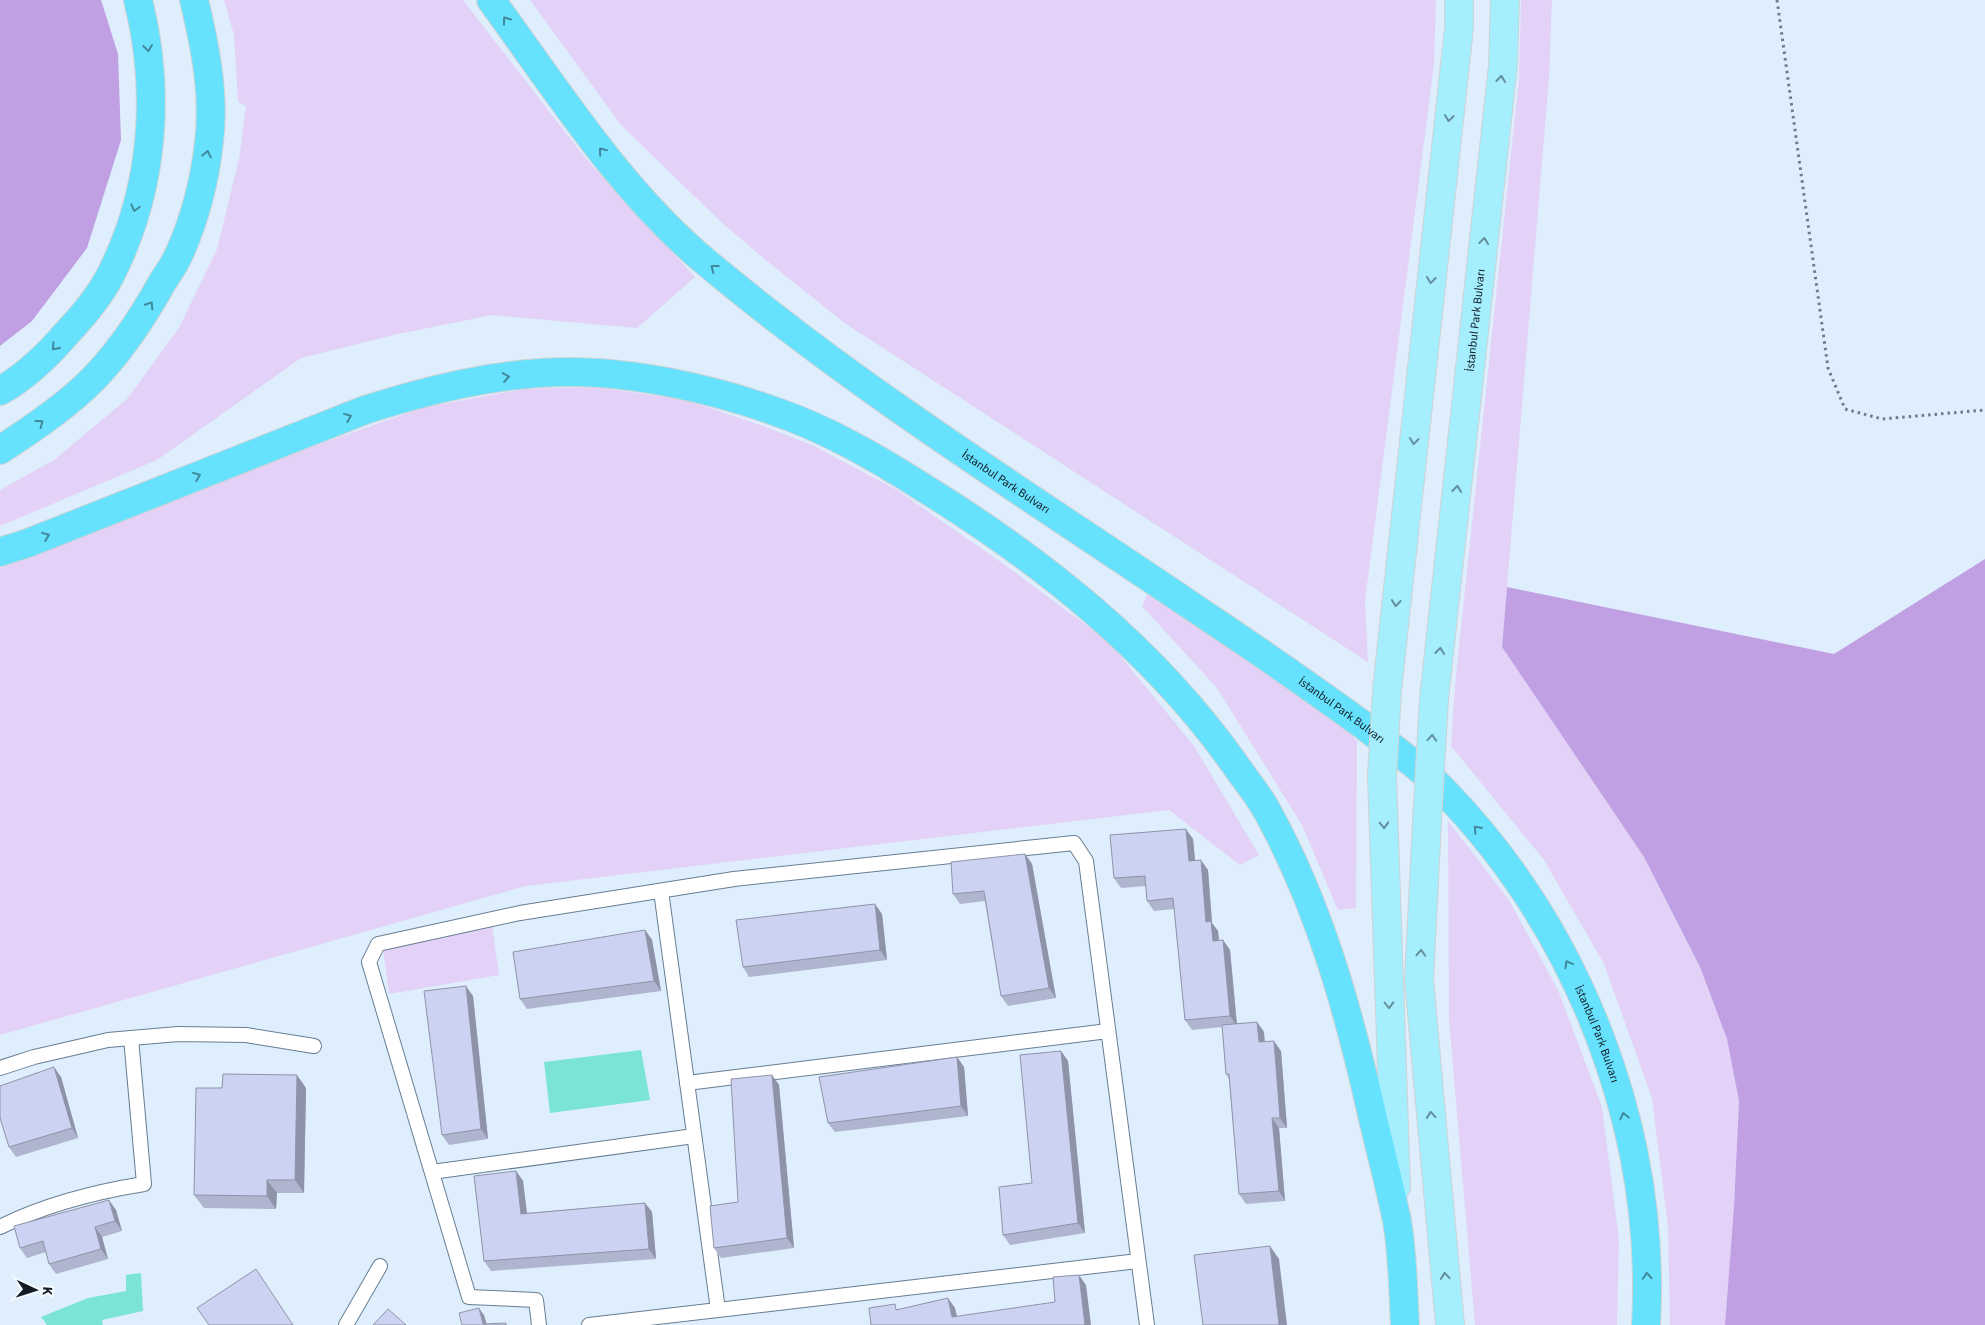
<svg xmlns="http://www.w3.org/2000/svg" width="1985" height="1325" font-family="'Source Sans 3',sans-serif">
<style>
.green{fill:#e3d1f7}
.forest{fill:#c0a0e2}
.water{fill:#7ce4d6}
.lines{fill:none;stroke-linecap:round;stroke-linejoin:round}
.lane-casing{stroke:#667e93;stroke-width:16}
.primary-casing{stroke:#d0d2d3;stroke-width:30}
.highway-casing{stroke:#d0d2d3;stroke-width:30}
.path{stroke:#6f7b87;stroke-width:3;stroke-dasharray:2.5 4;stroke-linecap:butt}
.lane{stroke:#fff;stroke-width:14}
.primary{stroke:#a4eefe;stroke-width:28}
.highway{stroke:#67e2fe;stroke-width:28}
.primary-bridge-casing{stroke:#d0d2d3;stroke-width:30;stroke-linecap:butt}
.primary-bridge{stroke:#a4eefe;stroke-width:28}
.wall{fill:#afb5cf}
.shaded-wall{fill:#8f93a9}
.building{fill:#ccd2f1;stroke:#8f93a9}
.oneway{stroke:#41899c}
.oneway2{stroke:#63909c}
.labels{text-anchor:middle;stroke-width:4;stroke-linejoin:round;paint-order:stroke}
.street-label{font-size:12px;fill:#131c25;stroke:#f5faff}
</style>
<rect width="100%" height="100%" fill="#deeefd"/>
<g class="green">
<path d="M224,0H463L586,159L695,277L637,328L492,315L398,334L301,358L157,460L0,526V490L54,460L127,399L179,328L217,249L239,159L246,106L238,102L234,35Z"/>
<path d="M530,0H1436L1434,64L1365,601L1368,662L846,324L773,266L721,222L621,125Z"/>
<path d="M1521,0H1552L1549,78L1502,647L1644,857L1700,967L1727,1039L1739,1101L1734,1206L1725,1325H1670L1668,1227L1652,1098L1604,964L1544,860L1451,746L1456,675L1519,78Z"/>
<path d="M597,387L686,400L763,426L812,445L897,490L1002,563L1109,642L1194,746L1259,855L1240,865L1169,810L526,886L0,1035V568L314,446L425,407L525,389Z"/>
<path d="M1150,589L1337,720L1357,741L1356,908L1338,910L1302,825L1217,688L1142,606Z"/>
<path d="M1448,821L1509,900L1558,990L1602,1107L1619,1240L1617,1325H1475L1449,1019Z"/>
<path d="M492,925L499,975L389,994L383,948Z"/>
</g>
<g class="forest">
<path d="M0,0H101L118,54L121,140L87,248L32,321L0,346Z"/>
<path d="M1985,559V1325H1725L1734,1206L1739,1101L1727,1039L1700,967L1644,857L1502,647L1507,587L1834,654Z"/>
</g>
<g class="water">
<path d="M641,1050L650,1100L550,1113L544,1062Z"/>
<path d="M141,1273L143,1311L102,1320L103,1325H47L41,1317L88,1298L126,1291V1275Z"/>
</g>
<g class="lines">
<defs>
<g id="lane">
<path d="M661,891L718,1310"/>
<path d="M0,1068L34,1057L108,1040L178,1034L246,1035L314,1046"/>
<path d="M687,1083L1108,1031"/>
<path d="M432,1172L694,1136"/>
<path d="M0,1227C46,1204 94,1192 144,1184L131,1038"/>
<path d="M346,1325L380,1266"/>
<path d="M539,1325L536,1300L469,1297L369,962L378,944L520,913L734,879L1074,843L1086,861L1147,1325"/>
<path d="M589,1325L1138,1261"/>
</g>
<g id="primary">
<path d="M1387,690L1459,28V0"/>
<path id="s1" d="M1434,699L1503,65L1505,0"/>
<path d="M1382,776L1396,1187"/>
<path d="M1427,822L1419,980L1450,1325"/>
</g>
<g id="highway">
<path id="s2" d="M491,0C557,90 621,192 707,263C860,391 1031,497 1196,609C1253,647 1308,685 1363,725C1390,746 1418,765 1442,789C1579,929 1657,1129 1646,1325"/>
<path d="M0,391C25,377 47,356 66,334C83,316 100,296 111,274C154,189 161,91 138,0"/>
<path d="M0,450C29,431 59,411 85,387C117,357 142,319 163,281C169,272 176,262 180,252C195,218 205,179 209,142C215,95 205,46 194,0"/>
<path d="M0,552L28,543L365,410C431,389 500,372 570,372C635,372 713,389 774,411C827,429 877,458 924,488C1042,561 1153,649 1234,763C1244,778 1257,793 1266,809C1320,906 1349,1012 1373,1119C1381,1153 1390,1187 1397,1221C1403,1255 1403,1291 1405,1325"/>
</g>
</defs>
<use href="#lane" class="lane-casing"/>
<use href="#primary" class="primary-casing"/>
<use href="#highway" class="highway-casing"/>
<path class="path" d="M1777,0L1828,368L1845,409L1882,419L1985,410"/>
<use href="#lane" class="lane"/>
<use href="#primary" class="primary"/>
<use href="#highway" class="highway"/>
<defs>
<g id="primary-bridge">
<path d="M1382,776L1387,690"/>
<path d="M1427,822L1434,699"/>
</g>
</defs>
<use href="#primary-bridge" class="primary-bridge-casing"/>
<use href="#primary-bridge" class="primary-bridge"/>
</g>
<g class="wall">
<path d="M1193,839L1195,861L1208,870L1212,923L1218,931L1219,941L1223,940L1230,950L1237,1024L1257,1022L1264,1032L1265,1042L1281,1051L1287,1128H1279L1285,1201L1246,1204L1239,1194L1229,1079L1226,1074L1222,1027L1192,1030L1185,1020L1174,909L1154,911L1147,901L1146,886L1121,888L1114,878Z"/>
<path d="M1025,854L1032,864L1056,998L1008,1006L1001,996L985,901L960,904L953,894Z"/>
<path d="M882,914L887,960L749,977L743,967Z"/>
<path d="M645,930L652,940L661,991L527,1009L520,999Z"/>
<path d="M473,996L488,1139L449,1145L442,1135Z"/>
<path d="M1061,1051L1068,1061L1085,1233L1010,1245L1003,1235L1032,1183Z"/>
<path d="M957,1057L964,1067L968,1116L835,1132L828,1123Z"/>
<path d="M772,1075L779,1085L794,1248L721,1258L714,1248L738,1202Z"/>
<path d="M61,1077L78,1138L16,1157L9,1147Z"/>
<path d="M306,1088L304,1193H277L276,1209L204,1208L194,1195Z"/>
<path d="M516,1171L523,1181L527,1213L645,1203L652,1212L656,1259L491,1271L484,1261Z"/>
<path d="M116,1210L122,1231L102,1237L108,1259L56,1274L49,1264L46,1252L27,1258L20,1248Z"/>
</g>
<g class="shaded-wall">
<path d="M1186,829L1193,839L1196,871L1189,861Z"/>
<path d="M1025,854L1032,864L1056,998L1049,988Z"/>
<path d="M1201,860L1208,870L1212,923L1218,931L1220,951L1213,941L1206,922Z"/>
<path d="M875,904L882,914L887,960L880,950Z"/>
<path d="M645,930L652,940L661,991L654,981Z"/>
<path d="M1223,940L1230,950L1237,1026L1230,1016Z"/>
<path d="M466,986L473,996L488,1139L481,1129Z"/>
<path d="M1257,1022L1264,1032L1265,1052L1259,1042Z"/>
<path d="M1274,1041L1281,1051L1287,1128L1280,1118Z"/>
<path d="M1061,1051L1068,1061L1085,1233L1078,1223Z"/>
<path d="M957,1057L964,1067L968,1116L961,1106Z"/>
<path d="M54,1067L61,1077L78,1138L72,1128Z"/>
<path d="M297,1075L306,1088L304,1193L295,1180Z"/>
<path d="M772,1075L779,1085L794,1248L787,1238Z"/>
<path d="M1272,1118L1279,1128L1285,1201L1279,1191Z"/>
<path d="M516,1171L523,1181L528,1223L521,1214Z"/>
<path d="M267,1180L277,1193L276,1209L267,1196Z"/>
<path d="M109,1200L116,1210L122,1231L115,1221Z"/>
<path d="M645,1203L652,1212L656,1259L649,1249Z"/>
<path d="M95,1227L102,1237L108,1259L101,1249Z"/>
<path d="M1270,1246L1279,1259L1287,1325H1279Z"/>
<path d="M1079,1275L1086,1285L1091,1325H1085Z"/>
<path d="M948,1298L955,1308L959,1325L952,1317Z"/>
<path d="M479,1308L484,1315L487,1325L483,1324Z"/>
</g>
<g class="building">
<path d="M1186,829L1189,861L1201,860L1206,922L1211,921L1213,941L1223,940L1230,1016L1185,1020L1173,898L1147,901L1145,876L1114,878L1110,835Z"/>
<path d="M1025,854L1049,988L1001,996L984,891L953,894L951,862Z"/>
<path d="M875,904L880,950L743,967L736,920Z"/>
<path d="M645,930L654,981L520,999L513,952Z"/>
<path d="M466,986L481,1129L442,1135L424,991Z"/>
<path d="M1257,1022L1259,1042L1274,1041L1280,1118H1272L1279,1191L1239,1194L1229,1074H1226L1222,1025Z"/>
<path d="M1061,1051L1078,1223L1003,1235L999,1187L1032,1183L1020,1055Z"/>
<path d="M957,1057L961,1106L828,1123L819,1077Z"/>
<path d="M54,1067L72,1128L9,1147L0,1118V1086Z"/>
<path d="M223,1074L297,1075L295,1180H267V1196L194,1195L196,1088H222Z"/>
<path d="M772,1075L787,1238L714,1248L710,1206L738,1202L731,1079Z"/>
<path d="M516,1171L521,1214L645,1203L649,1249L484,1261L474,1176Z"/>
<path d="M109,1200L115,1221L95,1227L101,1249L49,1264L43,1241L20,1248L14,1226Z"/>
<path d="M1270,1246L1279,1325H1203L1194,1255Z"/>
<path d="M256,1269L293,1325H209L197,1308Z"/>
<path d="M1079,1275L1085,1325H871L869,1308L895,1304L896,1310L948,1298L952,1317L1055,1302L1053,1277Z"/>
<path d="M479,1308L483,1324L506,1323V1325H462L459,1313Z"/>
<path d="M388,1309L406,1325H373Z"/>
</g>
<defs><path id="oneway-chevron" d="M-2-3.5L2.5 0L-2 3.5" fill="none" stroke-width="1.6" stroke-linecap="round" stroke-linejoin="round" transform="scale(1.25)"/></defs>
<g class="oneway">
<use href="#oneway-chevron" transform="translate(506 20) rotate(-126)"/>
<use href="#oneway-chevron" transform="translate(148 48) rotate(83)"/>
<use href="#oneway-chevron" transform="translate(602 151) rotate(-129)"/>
<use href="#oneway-chevron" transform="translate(207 154) rotate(-79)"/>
<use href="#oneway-chevron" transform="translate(135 208) rotate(106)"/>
<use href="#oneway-chevron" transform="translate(714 268) rotate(-142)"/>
<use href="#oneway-chevron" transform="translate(150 305) rotate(-58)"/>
<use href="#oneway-chevron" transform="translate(55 347) rotate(132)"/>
<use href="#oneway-chevron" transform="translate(506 377) rotate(-9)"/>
<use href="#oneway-chevron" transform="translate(348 417) rotate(-22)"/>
<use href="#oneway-chevron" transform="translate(40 423) rotate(-36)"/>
<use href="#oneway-chevron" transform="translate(197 476) rotate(-22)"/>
<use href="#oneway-chevron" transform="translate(46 536) rotate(-22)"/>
<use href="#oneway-chevron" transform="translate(1477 829) rotate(-131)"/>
<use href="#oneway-chevron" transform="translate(1568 964) rotate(-119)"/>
<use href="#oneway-chevron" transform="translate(1624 1116) rotate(-103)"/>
<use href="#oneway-chevron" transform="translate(1647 1276) rotate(-93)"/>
</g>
<g class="oneway2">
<use href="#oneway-chevron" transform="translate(1501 79) rotate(-84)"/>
<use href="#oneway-chevron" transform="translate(1449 118) rotate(96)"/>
<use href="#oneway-chevron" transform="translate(1484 241) rotate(-84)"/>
<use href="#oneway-chevron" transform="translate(1431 280) rotate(96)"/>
<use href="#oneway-chevron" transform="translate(1414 441) rotate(96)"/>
<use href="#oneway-chevron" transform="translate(1457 489) rotate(-84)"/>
<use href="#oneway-chevron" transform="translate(1396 603) rotate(96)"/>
<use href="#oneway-chevron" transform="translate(1440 651) rotate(-84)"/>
<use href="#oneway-chevron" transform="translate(1432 738) rotate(-86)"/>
<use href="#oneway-chevron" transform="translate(1384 825) rotate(88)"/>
<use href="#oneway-chevron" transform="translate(1421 953) rotate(-87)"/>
<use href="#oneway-chevron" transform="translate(1389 1005) rotate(88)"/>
<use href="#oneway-chevron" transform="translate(1431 1115) rotate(-95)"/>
<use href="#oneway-chevron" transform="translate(1445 1276) rotate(-95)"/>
</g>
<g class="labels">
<g class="street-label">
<text dy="4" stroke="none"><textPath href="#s1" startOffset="381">İstanbul Park Bulvarı</textPath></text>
<text dy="4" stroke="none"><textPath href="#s2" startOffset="712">İstanbul Park Bulvarı</textPath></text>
<text dy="4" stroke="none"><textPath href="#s2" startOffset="1118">İstanbul Park Bulvarı</textPath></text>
<text dy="4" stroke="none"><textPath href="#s2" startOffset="1538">İstanbul Park Bulvarı</textPath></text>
</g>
</g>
<g transform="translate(35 1290) rotate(94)" stroke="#f5faff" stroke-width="4" paint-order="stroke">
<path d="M0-4L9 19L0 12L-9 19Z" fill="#131c25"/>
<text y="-8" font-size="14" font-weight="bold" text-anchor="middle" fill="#131c25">K</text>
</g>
</svg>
